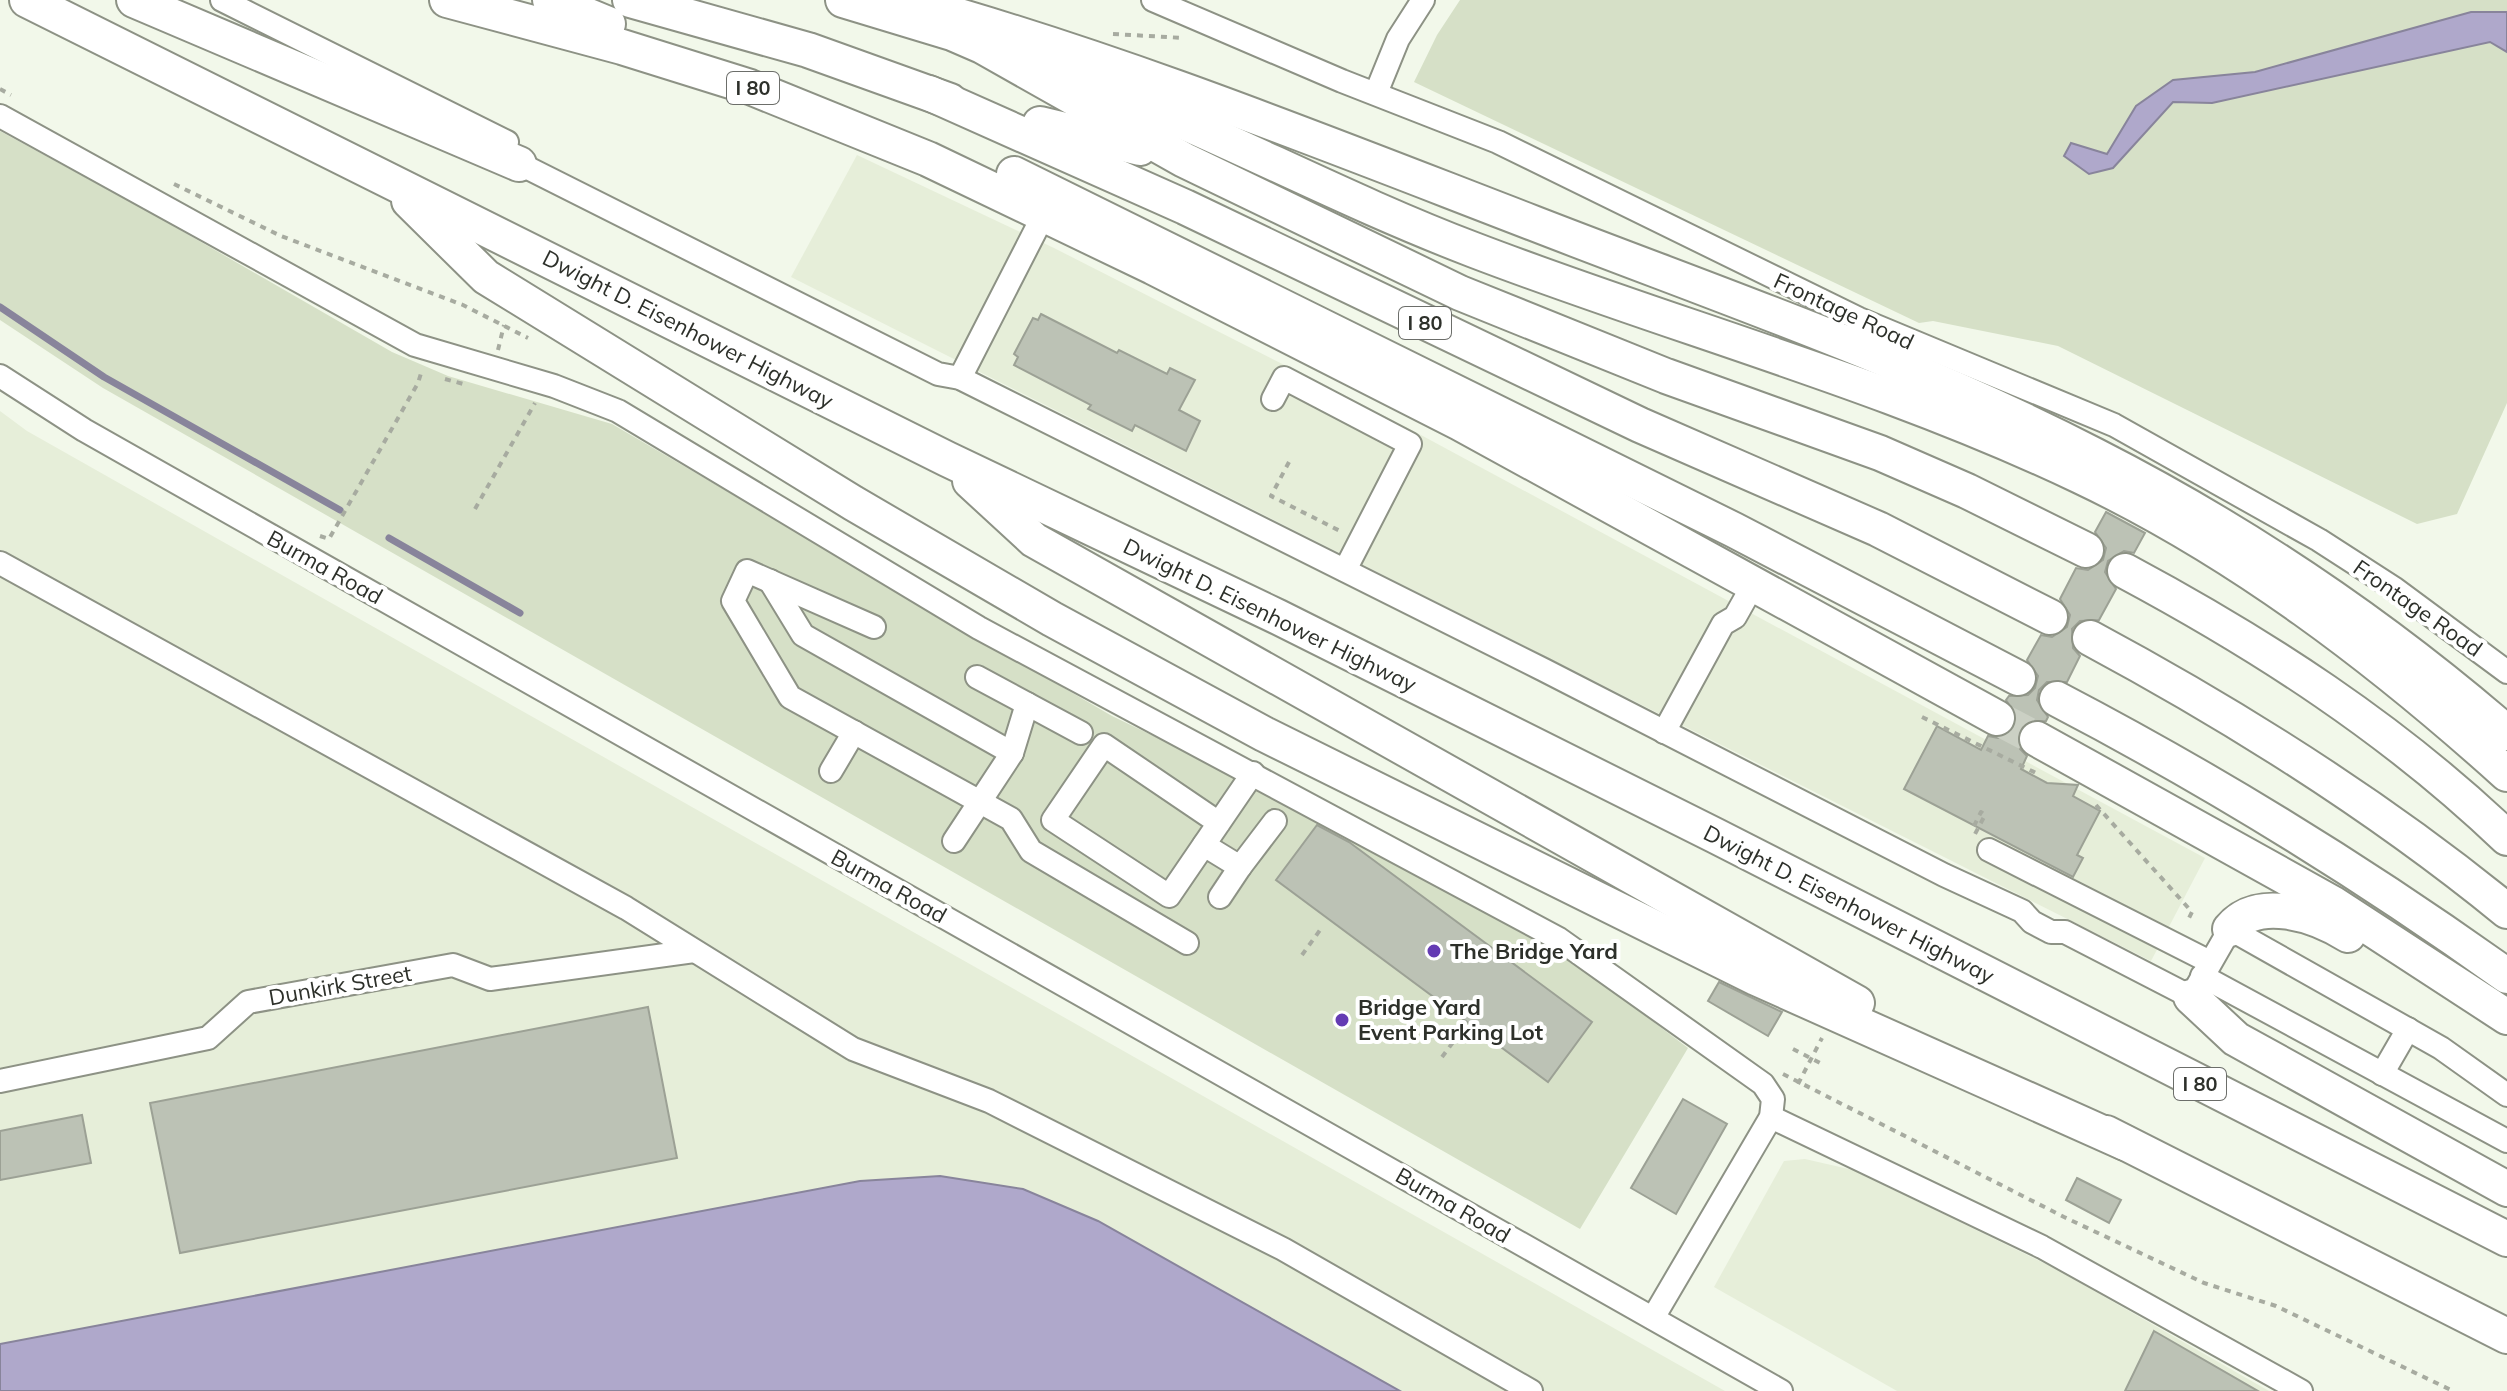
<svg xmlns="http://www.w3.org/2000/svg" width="2507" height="1391" font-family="Mulish,sans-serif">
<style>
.built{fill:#e6eed9}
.green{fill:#d6e0c7}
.water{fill:#afa8cb;stroke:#88849b;stroke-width:2}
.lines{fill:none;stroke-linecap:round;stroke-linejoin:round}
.stream{stroke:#88849b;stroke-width:7}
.building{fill:#bcc2b5;stroke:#9ca195;stroke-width:2}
.highway-tunnel{stroke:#cbd0c4;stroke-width:34;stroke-dasharray:34 17;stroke-linecap:butt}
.minor-casing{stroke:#8d9285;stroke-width:26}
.highway-casing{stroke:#8d9285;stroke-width:38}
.path{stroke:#a7aba0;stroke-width:4;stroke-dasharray:6 6;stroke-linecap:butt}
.minor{stroke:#fff;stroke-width:22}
.highway{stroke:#fff;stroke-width:34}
.poi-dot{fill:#643bb3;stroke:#fff;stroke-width:3}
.labels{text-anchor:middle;stroke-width:8;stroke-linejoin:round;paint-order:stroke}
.shield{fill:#fff;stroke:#6c6e6a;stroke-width:2}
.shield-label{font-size:20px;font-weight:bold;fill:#2d302a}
.street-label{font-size:22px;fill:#2d302a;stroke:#fff}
.poi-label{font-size:22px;font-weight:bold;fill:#2d302a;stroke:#fff;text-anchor:start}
</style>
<rect width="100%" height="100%" fill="#f2f8ea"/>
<g class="built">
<path d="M857,155L1054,248L1408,428L2205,858L2151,961L791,277Z"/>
<path d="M0,411L27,431L1725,1391H1400L1098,1221L1023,1189L860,1181L0,1344Z"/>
<path d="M1805,1159L1853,1170L2054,1268L2269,1391H1897L1714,1287L1784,1161Z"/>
</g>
<g class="green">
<path d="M1460,0H2507V12H2472L2507,41V403L2457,514L2417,524L2058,346L1933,321L1919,323L1414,82L1437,35Z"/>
<path d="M0,131L149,212L392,352L448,376L612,424L1112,716L1283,798L1556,948L1688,1048L1580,1229L103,388L0,320Z"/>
</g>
<g class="water">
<path d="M2471,12H2507V52L2490,42L2212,103L2173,102L2113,168L2089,174L2064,156L2071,143L2107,154L2136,106L2173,80L2255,72Z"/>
<path d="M940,1176L1023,1189L1098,1221L1400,1391H0V1344L860,1181Z"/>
</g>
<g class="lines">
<g class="stream">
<path d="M0,307L104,377L340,510"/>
<path d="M389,538L520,613"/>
</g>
</g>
<g class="building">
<path d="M1041,314L1117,353L1119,350L1167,374L1170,368L1195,380L1179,410L1200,421L1186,451L1135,425L1132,431L1088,409L1091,405L1014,365L1018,357L1014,354L1033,318L1038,320Z"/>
<path d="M2106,512L2145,533L2134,553L2124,551L2108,561L2105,572L2116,589L2099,620L2080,621L2072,629L2073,648L2080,656L2067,682H2047L2039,690L2037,700L2048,717L2046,721L2026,722L2017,739L2020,749L2027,756L2021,769L2047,783L2078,785L2073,796L2100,811L2077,855L2083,858L2073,877L1904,789L1937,726L1981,750L1988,736L1998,738L2014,728L2017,717L2006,700L2009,696L2028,695L2035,688L2038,676L2027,660L2041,635L2052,637L2067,627L2070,615L2060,599L2076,568L2088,570L2103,560L2106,548L2095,532Z"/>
<path d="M1317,825L1349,842L1592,1022L1548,1082L1276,880Z"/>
<path d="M1719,982L1782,1012L1768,1036L1708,1001Z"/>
<path d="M648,1007L677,1158L180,1253L150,1103Z"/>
<path d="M1683,1099L1727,1124L1676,1214L1631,1188Z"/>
<path d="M82,1115L91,1163L0,1180V1131Z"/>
<path d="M2077,1178L2121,1200L2109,1223L2066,1200Z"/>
<path d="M2154,1331L2258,1391H2125Z"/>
</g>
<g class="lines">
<path class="highway-tunnel" d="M1997,718L2037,739"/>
<defs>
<g id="minor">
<path d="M222,0L507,142"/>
<path d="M1153,0L1342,81L1498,142L1859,319L2114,425L2319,540L2395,589L2507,672"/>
<path d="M1376,93L1398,39L1423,0"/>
<path d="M0,116L415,345L554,386L618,411L979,628L1559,939L1763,1084L1773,1099L1771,1117L1653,1318"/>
<path d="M510,159L938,374L960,378L1544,670L1944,875L2022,911L2032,922L2051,932H2065L2191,997L2230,929L2441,1048L2507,1095"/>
<path d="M0,376L84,430L1781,1391"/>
<path d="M960,378L1044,214"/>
<path d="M1273,399L1284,378L1410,444L1345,570"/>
<path d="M0,563L626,908L853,1049L989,1101L1283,1249L1531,1391"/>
<path d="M770,581L803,635L1012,753L954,841"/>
<path d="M874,627L747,571L733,601L790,697L1011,819L1031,851L1187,943"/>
<path d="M977,677L1081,733"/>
<path d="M1664,732L1723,624L1735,617L1753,585"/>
<path d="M1012,753L1027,704"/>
<path d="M831,771L854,732"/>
<path d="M1219,823L1104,745L1053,820L1169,896L1253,773"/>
<path d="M1204,845L1240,867L1275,821"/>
<path d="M1989,850L2210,962"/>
<path d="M1220,897L1240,867"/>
<path d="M2202,976L2507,1141"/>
<path d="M2382,1074L2408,1029"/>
<path d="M0,1081L208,1038L248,1002L453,965L490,979L694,951"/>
<path d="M1771,1117L2042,1247L2301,1391"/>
</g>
<g id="highway">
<path d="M27,0L947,459L1278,617L1716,836L2507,1239"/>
<path d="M134,0L519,164"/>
<path d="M447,0L622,47L750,87L928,159L1153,267L1460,423L1997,718"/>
<path d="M550,0L608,24"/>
<path d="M630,0L808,50L950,101"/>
<path d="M843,0L952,33L982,46L1184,160L1460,293L1666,376L1880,453L1967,491L2086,550"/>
<path d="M903,0C1118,59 1325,143 1533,223C1721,296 1914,362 2094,455C2243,531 2381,624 2507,733"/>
<path d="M1031,61C1183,113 1324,193 1474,250C1675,327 1885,383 2080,476C2238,551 2378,658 2507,774"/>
<path d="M929,93L1185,207L1640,425L1878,529L2050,617"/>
<path d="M1040,124L1140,148"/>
<path d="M1014,174L1734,530L2018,678"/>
<path d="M409,201L486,277L853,503L1052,619L1264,734L1756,978L2125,1143"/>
<path d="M970,481L1034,540L1857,1003"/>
<path d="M2125,571C2263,645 2393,729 2507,838"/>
<path d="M2090,638C2237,717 2377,805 2507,911"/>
<path d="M2057,699C2214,781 2363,873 2507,976"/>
<path d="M2037,739L2332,903L2507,1017"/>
<path d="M2230,929C2258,895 2316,915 2348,935"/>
<path d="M2191,997L2236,1039L2507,1189"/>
<path d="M2106,1133L2507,1336"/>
</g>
</defs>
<use href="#minor" class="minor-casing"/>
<use href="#highway" class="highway-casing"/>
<g class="path">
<path d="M1113,34L1184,38"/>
<path d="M0,89L11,95"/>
<path d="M174,184L281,236L463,305L528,338"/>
<path d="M498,350L504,325"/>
<path d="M445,379L467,385"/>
<path d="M1289,462L1271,496L1342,532"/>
<path d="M475,509L535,403"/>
<path d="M320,536L329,539L418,383L422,370"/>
<path d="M1922,717L2038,774"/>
<path d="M2096,805L2192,912L2188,920"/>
<path d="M1974,826L1981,812L1985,815L1975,834"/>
<path d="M1302,955L1323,926"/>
<path d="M1793,1049L1824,1065"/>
<path d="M1442,1057L1463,1029"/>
<path d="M1783,1074L2064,1217L2204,1283L2276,1306L2453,1391"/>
<path d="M1798,1084L1822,1038"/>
</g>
<use href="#minor" class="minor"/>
<use href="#highway" class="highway"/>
</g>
<g class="poi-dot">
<circle cx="1434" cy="951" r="8"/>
<circle cx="1342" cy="1020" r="8"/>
</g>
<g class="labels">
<g class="shield">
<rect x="727" y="72" width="52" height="32" rx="6"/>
<rect x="1399" y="307" width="52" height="32" rx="6"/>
<rect x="2174" y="1068" width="52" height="32" rx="6"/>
</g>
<g class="shield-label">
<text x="753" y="95">I 80</text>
<text x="1425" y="330">I 80</text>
<text x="2200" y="1091">I 80</text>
</g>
<g class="street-label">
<text transform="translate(1844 311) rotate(25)" y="8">Frontage Road</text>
<text transform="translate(688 329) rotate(27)" y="8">Dwight D. Eisenhower Highway</text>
<text transform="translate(325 567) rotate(29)" y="8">Burma Road</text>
<text transform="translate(2418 608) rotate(35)" y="8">Frontage Road</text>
<text transform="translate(1270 615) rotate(26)" y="8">Dwight D. Eisenhower Highway</text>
<text transform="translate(889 886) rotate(29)" y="8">Burma Road</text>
<text transform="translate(1849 904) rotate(27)" y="8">Dwight D. Eisenhower Highway</text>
<text transform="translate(340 985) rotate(-10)" y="8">Dunkirk Street</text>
<text transform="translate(1453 1205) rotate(30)" y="8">Burma Road</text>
</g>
<g class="poi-label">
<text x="1450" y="959">The Bridge Yard</text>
<text x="1358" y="1015">Bridge Yard<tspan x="1358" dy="25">Event Parking Lot</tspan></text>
</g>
</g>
</svg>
